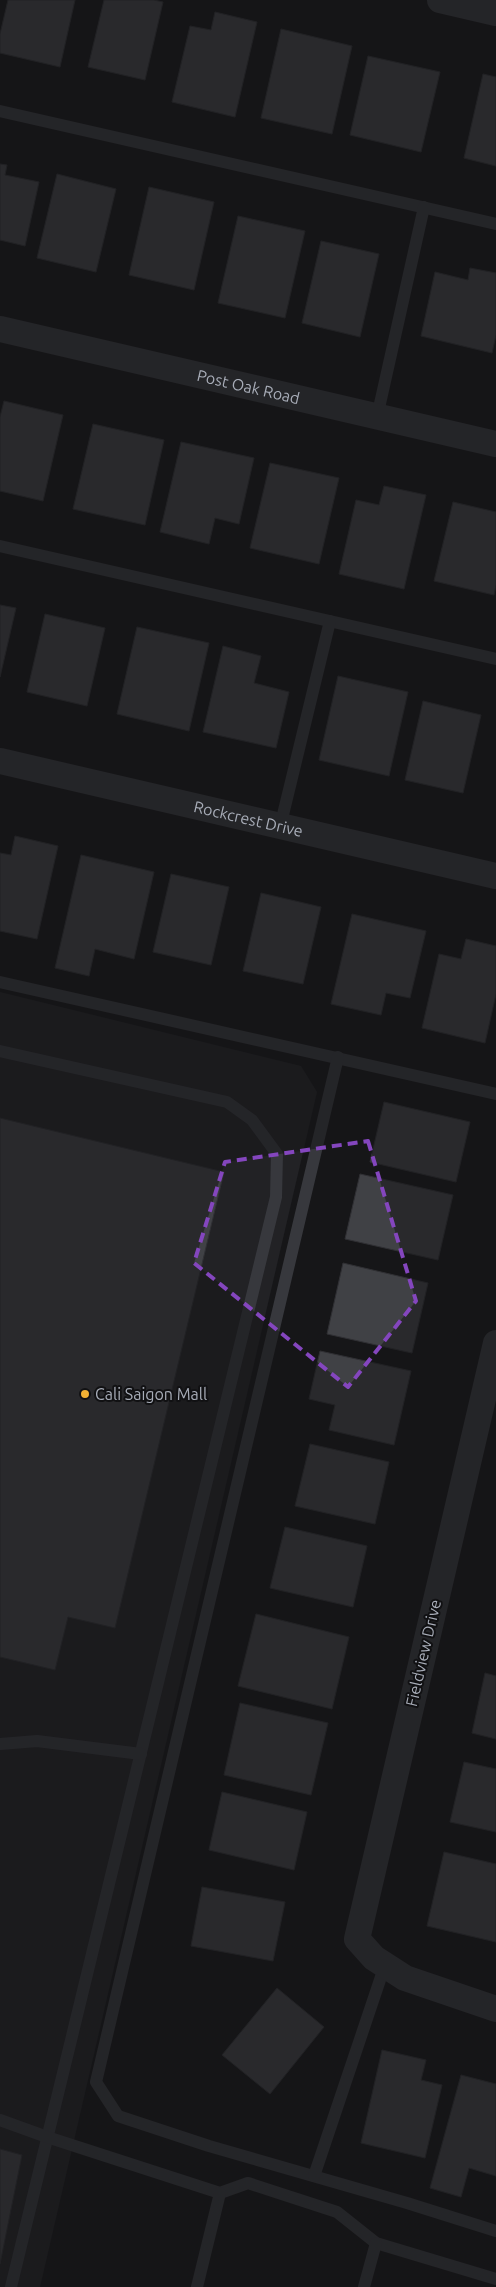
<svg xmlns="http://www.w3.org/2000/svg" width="496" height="2287" font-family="Ubuntu,sans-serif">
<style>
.built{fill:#222225}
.building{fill:#404145;stroke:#303034}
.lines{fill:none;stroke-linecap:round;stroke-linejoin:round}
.lane{stroke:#37383d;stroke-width:12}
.street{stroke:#37383d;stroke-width:26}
.marked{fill:none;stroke:#8446be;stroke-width:4;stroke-dasharray:10 6;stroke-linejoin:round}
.poi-dot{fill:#f2b134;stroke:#111113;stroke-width:2}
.labels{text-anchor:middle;stroke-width:4;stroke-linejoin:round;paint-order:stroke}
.street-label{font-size:16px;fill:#a8adb8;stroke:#111113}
.poi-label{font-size:16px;fill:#a8adb8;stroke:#111113;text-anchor:start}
</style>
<rect width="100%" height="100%" fill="#161618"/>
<path class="built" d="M0,992L301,1066L317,1092L40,2287H0Z"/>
<g class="building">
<path d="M8,0H75L60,67L0,53V34Z"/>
<path d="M104,0H154L163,2L145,80L88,67Z"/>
<path d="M215,12L257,22L235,117L172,102L190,26L211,30Z"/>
<path d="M281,29L352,46L332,134L261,118Z"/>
<path d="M368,56L440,72L421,152L350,135Z"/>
<path d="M483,74L496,77V166L464,158Z"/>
<path d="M0,164L7,165L5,175L39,182L25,246L0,240Z"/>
<path d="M57,174L116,189L96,272L37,258Z"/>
<path d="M149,187L214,202L194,290L129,275Z"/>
<path d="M238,216L305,231L285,318L218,303Z"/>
<path d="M321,241L379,254L360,337L302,323Z"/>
<path d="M470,268L496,273V335L492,353L421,336L435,272L468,280Z"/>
<path d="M4,401L63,415L43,501L0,491V417Z"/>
<path d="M93,424L164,440L145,525L73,509Z"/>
<path d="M181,442L254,458L239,524L215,518L209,544L160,532Z"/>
<path d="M270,463L339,478L319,564L250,548Z"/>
<path d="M384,486L426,495L404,589L339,574L356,500L379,505Z"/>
<path d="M453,502L496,512V585L494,595L434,581Z"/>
<path d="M0,605L16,608L0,677Z"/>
<path d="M45,614L105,628L87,706L27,692Z"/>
<path d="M137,627L209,643L189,731L117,714Z"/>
<path d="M223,646L261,656L254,683L289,692L276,748L203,732Z"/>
<path d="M338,676L408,692L389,776L319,760Z"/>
<path d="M423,701L481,715L463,793L405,780Z"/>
<path d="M15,836L58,846L37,939L0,931V853L11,855Z"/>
<path d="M81,855L154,872L134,959L95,949L89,976L55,968Z"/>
<path d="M171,874L229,887L211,965L153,952Z"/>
<path d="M261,893L321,907L303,984L243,971Z"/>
<path d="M352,914L426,931L410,998L386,993L381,1015L331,1004Z"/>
<path d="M466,939L496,946V994L485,1043L422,1028L439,954L461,959Z"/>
<path d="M384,1102L470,1122L456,1182L370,1162Z"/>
<path d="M0,1118L224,1172L115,1628L68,1617L55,1670L0,1657Z"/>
<path d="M360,1174L453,1195L438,1260L345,1239Z"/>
<path d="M343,1263L428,1283L412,1353L327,1334Z"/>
<path d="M320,1351L411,1371L394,1445L329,1430L335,1405L309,1399Z"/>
<path d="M310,1444L389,1462L375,1524L295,1506Z"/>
<path d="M285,1527L367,1546L353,1607L270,1588Z"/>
<path d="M256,1614L349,1637L332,1709L238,1686Z"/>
<path d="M485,1673L496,1676V1739L472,1733Z"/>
<path d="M240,1703L328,1723L311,1795L224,1775Z"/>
<path d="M464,1762L496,1769V1832L450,1822Z"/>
<path d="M222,1792L307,1812L294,1870L209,1850Z"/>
<path d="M444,1852L496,1864V1942L427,1926Z"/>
<path d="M202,1887L285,1902L273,1961L191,1946Z"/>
<path d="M277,1988L324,2027L270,2094L222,2055Z"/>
<path d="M382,2050L426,2060L421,2080L442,2085L425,2158L361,2143Z"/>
<path d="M461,2075L496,2084V2176L469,2168L461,2197L430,2188Z"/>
<path d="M0,2149L22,2155L0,2264Z"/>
</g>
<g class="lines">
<g class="lane">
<path d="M0,111L496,224"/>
<path d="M377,417L424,207"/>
<path d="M0,546L496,659"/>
<path d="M280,827L330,621"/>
<path d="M0,982L496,1094"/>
<path d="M0,1051L227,1102L252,1120L277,1154L276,1197L11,2287"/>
<path d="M338,1057L96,2082L118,2116L209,2146L407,2203L496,2231"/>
<path d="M0,1744L37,1741L141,1754"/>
<path d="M0,2120L47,2137L220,2193L248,2183L337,2212L376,2243L496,2279"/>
<path d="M314,2176L385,1965"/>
<path d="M197,2287L220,2193"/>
<path d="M364,2287L376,2243"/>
</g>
<g class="street">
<path d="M440,0L496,13"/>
<path id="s1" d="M0,329L496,444"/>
<path id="s2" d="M0,761L496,876"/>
<path d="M496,1343L357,1939L374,1958L405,1978L496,2009"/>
</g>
</g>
<path d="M0 0H496V2287H0ZM368,1141L416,1301L348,1387L194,1263L225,1162Z" fill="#161618" fill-opacity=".55" fill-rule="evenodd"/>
<path class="marked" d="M368,1141L416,1301L348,1387L194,1263L225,1162Z"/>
<circle class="poi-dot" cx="85" cy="1394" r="5"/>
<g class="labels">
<g class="street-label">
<text dy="6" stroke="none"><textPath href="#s1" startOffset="255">Post Oak Road</textPath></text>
<text dy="6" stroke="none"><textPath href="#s2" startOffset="255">Rockcrest Drive</textPath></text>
<text transform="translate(423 1653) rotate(-77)" y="6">Fieldview Drive</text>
</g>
<g class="poi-label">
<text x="95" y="1400">Cali Saigon Mall</text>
</g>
</g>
</svg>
